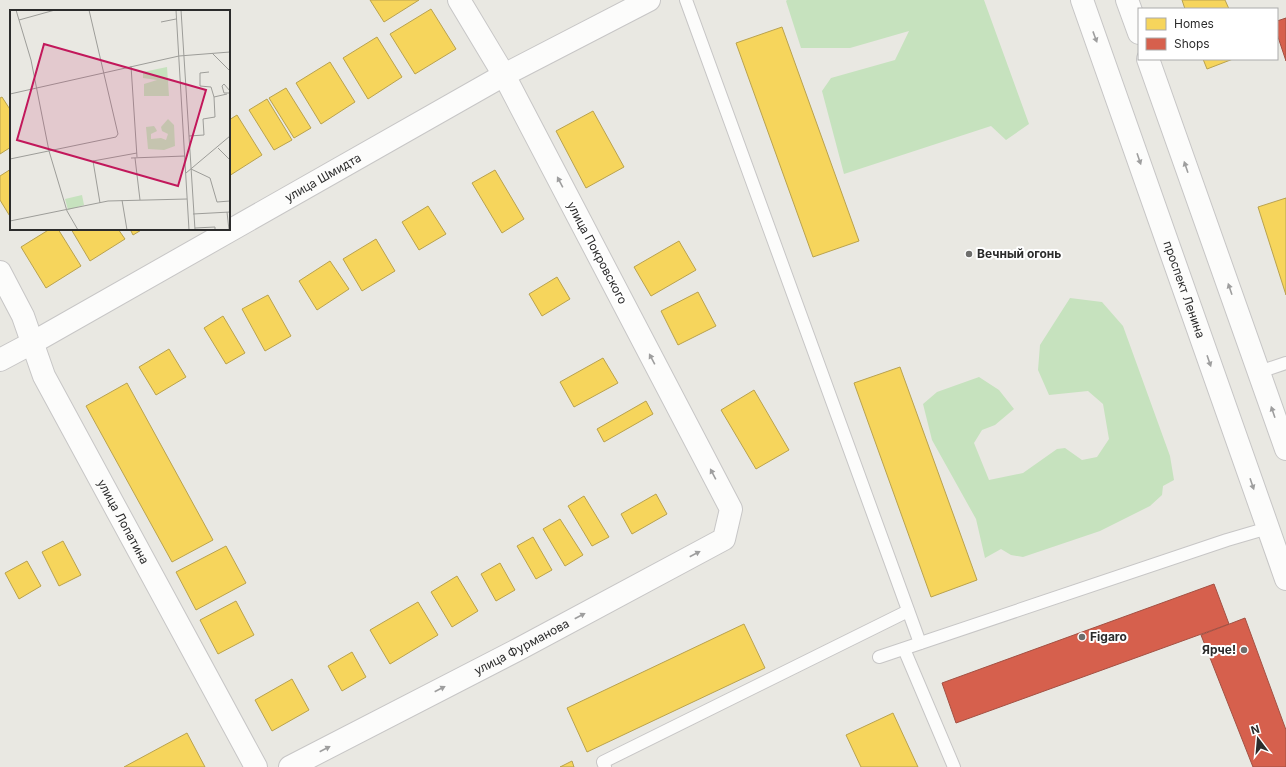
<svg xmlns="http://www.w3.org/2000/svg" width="1286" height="767" font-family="Inter,sans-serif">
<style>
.green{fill:#c6e2be}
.homes{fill:#f6d55c;stroke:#b9a24e}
.shops{fill:#d6604d;stroke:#a35043}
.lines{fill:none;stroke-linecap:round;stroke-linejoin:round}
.service-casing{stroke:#c7c6c6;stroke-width:14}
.minor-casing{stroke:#c7c6c6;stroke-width:24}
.secondary-casing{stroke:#c7c6c6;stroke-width:24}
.service{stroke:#fcfcfb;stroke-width:12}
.minor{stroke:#fcfcfb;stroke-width:22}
.secondary{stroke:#fcfcfb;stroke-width:22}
.oneway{fill:#9e9e9e}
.poi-dot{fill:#6e6e6c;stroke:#fff;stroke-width:1.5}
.labels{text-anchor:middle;stroke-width:4;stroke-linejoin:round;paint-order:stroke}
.street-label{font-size:12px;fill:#2c2c2c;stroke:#fff}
.poi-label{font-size:12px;font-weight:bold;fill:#2c2c2c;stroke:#fff;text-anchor:start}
.inset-road{fill:none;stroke:#9d9d99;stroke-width:1}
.view{fill:#c2185b;fill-opacity:0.15;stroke:#c2185b;stroke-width:2}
.inset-edge{fill:none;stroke:#2c2c2c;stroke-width:2}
</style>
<rect width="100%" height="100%" fill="#e9e8e2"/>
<g class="green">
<path d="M787,0H984L1029,124L1006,140L991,126L844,174L822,91L831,78L895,60L909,31L850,48H801L786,1Z"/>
<path d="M1070,298L1102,302L1123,326L1170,456L1174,480L1163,486L1162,495L1150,506L1100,531L1023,557L1011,555L1001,549L985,558L976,519L932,440L923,404L937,392L979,377L999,390L1014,409L995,425L982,430L974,443L989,480L1023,473L1057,449L1065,448L1082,460L1097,457L1109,439L1103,404L1088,391L1049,395L1038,370L1040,345Z"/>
</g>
<g class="homes">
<path d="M370,0H419L384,22Z"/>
<path d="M1182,0H1225L1229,9H1185Z"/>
<path d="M431,9L456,49L415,74L390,34Z"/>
<path d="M782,27L859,241L813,257L736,43Z"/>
<path d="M377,37L402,77L368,99L343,58Z"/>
<path d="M1203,59H1233L1207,69Z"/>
<path d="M330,62L355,102L321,124L296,83Z"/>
<path d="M286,88L311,128L294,138L269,98Z"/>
<path d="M2,97L11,111V147L0,154V98Z"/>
<path d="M267,99L292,140L274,150L249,110Z"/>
<path d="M593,111L624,167L586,188L556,131Z"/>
<path d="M237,115L262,155L229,176V120Z"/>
<path d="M11,169V218L0,200V176Z"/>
<path d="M495,170L524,219L502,233L472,183Z"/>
<path d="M1286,198V295L1258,207Z"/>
<path d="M428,206L446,234L419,250L402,222Z"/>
<path d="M50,229H58L81,266L46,288L21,247Z"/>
<path d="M71,229H118L125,239L90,261Z"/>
<path d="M130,229H143L133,235Z"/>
<path d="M376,239L395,271L362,291L343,259Z"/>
<path d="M679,241L696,270L651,296L634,267Z"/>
<path d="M330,261L349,289L317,310L299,281Z"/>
<path d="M557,277L570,299L542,316L529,294Z"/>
<path d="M698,292L716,326L678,345L661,311Z"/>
<path d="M268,295L291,336L265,351L242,309Z"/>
<path d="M223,316L245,353L226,364L204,328Z"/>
<path d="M169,349L186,377L156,395L139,367Z"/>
<path d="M603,358L618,383L574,407L560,382Z"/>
<path d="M900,367L977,580L931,597L854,383Z"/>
<path d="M127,383L213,540L172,562L86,406Z"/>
<path d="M754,390L789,450L756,469L721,410Z"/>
<path d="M646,401L653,414L604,442L597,429Z"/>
<path d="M656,494L667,514L632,534L621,514Z"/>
<path d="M584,496L609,537L592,546L568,506Z"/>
<path d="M560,519L583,555L565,566L543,529Z"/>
<path d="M533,537L552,570L536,579L517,546Z"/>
<path d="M63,541L81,575L59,586L42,552Z"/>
<path d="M226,546L246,583L196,610L176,572Z"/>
<path d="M27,561L41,586L19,599L5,573Z"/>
<path d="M500,563L515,590L496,601L481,574Z"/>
<path d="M457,576L478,611L452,627L431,592Z"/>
<path d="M236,601L254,635L218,654L200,620Z"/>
<path d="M418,602L438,635L390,664L370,630Z"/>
<path d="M744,624L765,668L587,752L567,708Z"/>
<path d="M352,652L366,677L342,691L328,666Z"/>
<path d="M292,679L309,710L272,731L255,700Z"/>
<path d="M893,713L918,767H861L846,735Z"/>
<path d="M187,733L205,767H124Z"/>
<path d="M572,761L574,767H560Z"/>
</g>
<g class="shops">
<path d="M1286,18V61L1277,34V21Z"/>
<path d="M1214,584L1229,624L956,723L942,683Z"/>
<path d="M1245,618L1286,730V767H1253L1201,635Z"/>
</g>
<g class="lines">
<defs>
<g id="service">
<path d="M686,0L920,643"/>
<path d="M1259,372L1286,363"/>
<path d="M904,649L954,767"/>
<path d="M879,657L1227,540L1268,528"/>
<path d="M605,767L603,762L908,611"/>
</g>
<g id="minor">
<path id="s1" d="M0,272L23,316L44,376L256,767"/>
<path id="s2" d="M290,767L519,649L724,539L731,509L504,75L459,0"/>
</g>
<g id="secondary">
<path id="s3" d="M1082,0L1286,579"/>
<path d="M1127,0L1139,33"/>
<path d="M1148,59L1286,449"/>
<path id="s4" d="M0,360L32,343L504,75L649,0"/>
</g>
</defs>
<use href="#service" class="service-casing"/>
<use href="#minor" class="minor-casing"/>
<use href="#secondary" class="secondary-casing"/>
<use href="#service" class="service"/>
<use href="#minor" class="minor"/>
<use href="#secondary" class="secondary"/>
</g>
<defs><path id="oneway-solid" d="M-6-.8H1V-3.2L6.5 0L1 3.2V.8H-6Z"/></defs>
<g class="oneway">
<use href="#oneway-solid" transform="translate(1095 37) rotate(70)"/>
<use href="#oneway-solid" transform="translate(1139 159) rotate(71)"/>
<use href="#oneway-solid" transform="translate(1186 167) rotate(-109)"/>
<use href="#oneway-solid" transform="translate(560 182) rotate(-118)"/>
<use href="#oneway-solid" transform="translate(1230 289) rotate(-109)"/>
<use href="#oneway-solid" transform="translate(652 359) rotate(-118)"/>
<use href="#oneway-solid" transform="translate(1209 361) rotate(71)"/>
<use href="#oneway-solid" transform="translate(1273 412) rotate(-109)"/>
<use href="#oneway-solid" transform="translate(713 474) rotate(-118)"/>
<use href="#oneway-solid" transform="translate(1252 484) rotate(71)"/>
<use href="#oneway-solid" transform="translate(695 554) rotate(-28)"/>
<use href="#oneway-solid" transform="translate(580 616) rotate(-28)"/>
<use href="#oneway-solid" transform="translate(440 689) rotate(-27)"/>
<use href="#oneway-solid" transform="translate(325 749) rotate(-27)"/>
</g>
<g class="poi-dot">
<circle cx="969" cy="254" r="4"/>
<circle cx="1082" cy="637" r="4"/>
<circle cx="1244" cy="650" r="4"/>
</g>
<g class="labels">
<g class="street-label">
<text dy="4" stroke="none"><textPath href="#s4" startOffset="371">улица Шмидта</textPath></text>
<text transform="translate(597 253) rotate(62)" y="4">улица Покровского</text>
<text dy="4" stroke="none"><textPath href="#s3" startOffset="307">проспект Ленина</textPath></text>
<text dy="4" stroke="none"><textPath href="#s1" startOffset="279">улица Лопатина</textPath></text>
<text dy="4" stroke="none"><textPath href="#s2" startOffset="261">улица Фурманова</textPath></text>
</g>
<g class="poi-label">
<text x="977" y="258">Вечный огонь</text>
<text x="1090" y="641">Figaro</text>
<text x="1236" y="654" text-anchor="end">Ярче!</text>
</g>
</g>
<g transform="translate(10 10)">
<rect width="220" height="220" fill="#e9e8e2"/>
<path d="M157,57L159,86H134V74L147,70L133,68V62ZM158,109L164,115L165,136L154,140L138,139L136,117L144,116L146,119L147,121L141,124V129L151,128L156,130L158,124L152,121L151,117ZM72,185L74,195L58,200L55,189Z" fill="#c6e2be"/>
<path class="inset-road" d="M6,0L21,50L39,141L57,201L68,220M166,0L179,220M171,0L185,220M9,10L45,0M151,12L166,9M202,43L220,61M121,56L127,147M199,62L190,63V76L201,77L204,87L217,84M220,81L214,74L212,76L214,83H220M0,84L169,46L220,42M179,126L194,125L193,109L205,107L204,87M208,138L220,150M121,148L175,146M125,148L130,190M0,149L106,127L108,124L79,0M181,159L200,168L207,192L220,191M176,163L220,126M112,190L117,220M90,193L83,151L127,143M217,202L219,220M183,204L220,202M0,211L98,191L177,189M185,218L205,217V220"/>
<path class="view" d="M34,34L196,80L168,176L7,130Z"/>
<rect width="220" height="220" class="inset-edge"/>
</g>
<rect x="1138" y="8" width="140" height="52" fill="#ffffff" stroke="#ababab"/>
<rect x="1146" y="18" width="20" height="12" fill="#f6d55c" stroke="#ababab"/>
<text x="1174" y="28" font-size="12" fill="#2c2c2c">Homes</text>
<rect x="1146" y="38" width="20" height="12" fill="#d6604d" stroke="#ababab"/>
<text x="1174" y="48" font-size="12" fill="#2c2c2c">Shops</text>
<g transform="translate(1258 739) rotate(344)" stroke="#ffffff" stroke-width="3" paint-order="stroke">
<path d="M0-3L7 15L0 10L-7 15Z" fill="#2c2c2c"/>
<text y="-6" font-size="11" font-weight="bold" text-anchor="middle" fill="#2c2c2c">N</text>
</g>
</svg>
